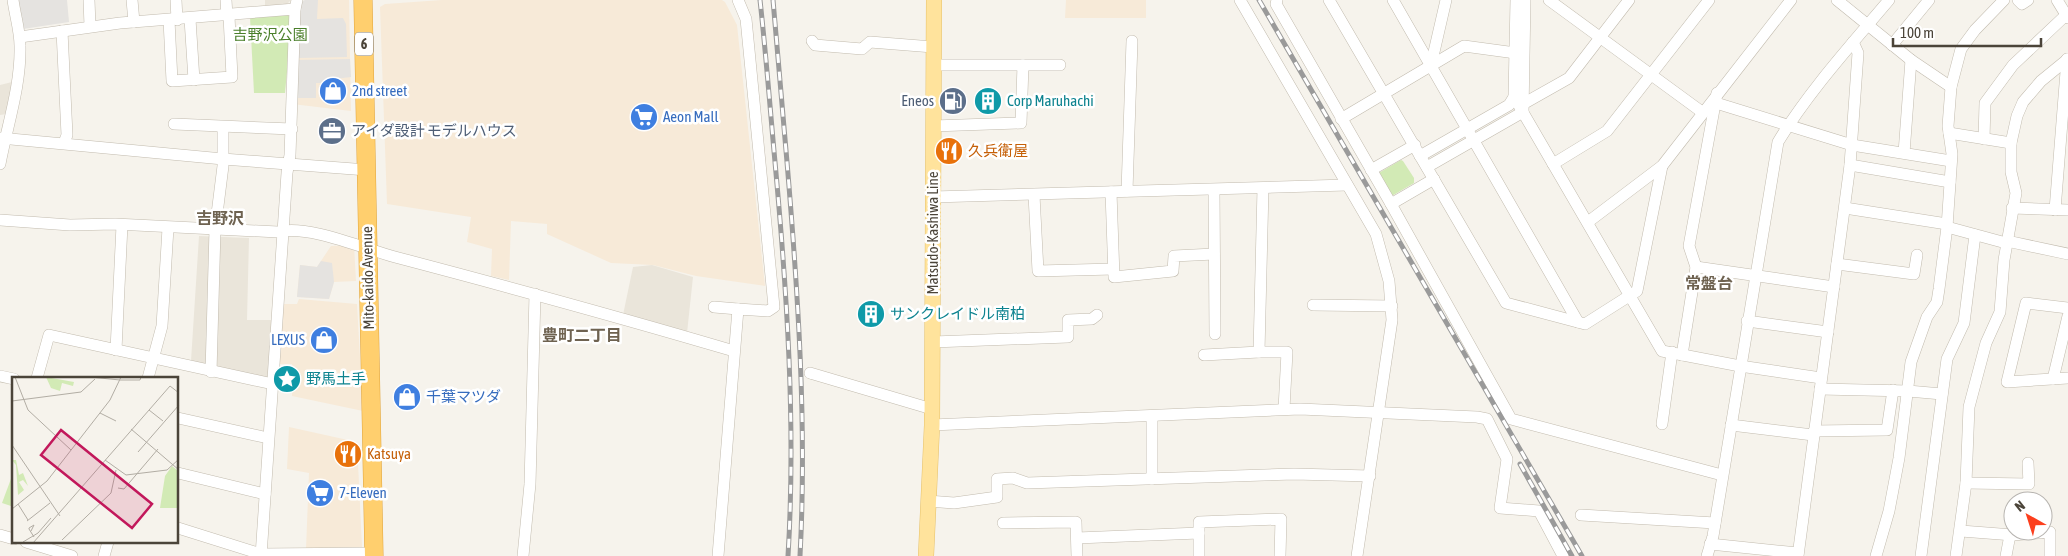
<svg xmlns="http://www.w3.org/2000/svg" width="2068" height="556" font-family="'Asap Condensed','Noto Sans JP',sans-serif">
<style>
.residential{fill:#eae5da}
.commercial{fill:#f7ead8}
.green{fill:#d2eab5}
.parking{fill:#e5e3e0}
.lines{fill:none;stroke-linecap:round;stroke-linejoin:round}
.minor-casing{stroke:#c2bbae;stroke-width:12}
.major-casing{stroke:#e6c16a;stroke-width:16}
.highway-casing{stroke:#e0a43c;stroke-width:19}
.minor{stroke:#fff;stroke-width:11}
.major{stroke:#ffe39c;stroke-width:15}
.highway{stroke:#ffcf6e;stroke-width:18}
.rail-casing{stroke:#9a9a9a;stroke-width:5}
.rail{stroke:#fff;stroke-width:3;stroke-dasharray:9;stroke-linecap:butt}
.labels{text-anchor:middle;stroke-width:5;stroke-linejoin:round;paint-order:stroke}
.shield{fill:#fff;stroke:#817c74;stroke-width:1}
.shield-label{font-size:14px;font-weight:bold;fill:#4b4439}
.park-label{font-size:15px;fill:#4a7f2a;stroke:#fff}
.shop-label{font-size:15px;fill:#366cbe;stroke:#fff;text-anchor:start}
.service-label{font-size:15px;fill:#4e5e75;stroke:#fff;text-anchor:end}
.culture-label{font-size:15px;fill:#0d838f;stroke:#fff;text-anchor:start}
.food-label{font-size:15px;fill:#c56008;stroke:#fff;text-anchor:start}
.street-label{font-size:15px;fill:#4b4439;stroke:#fff}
.neighbourhood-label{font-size:16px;font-weight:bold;fill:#6e6250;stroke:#fff}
.inset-road{fill:none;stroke:#b2ada4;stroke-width:1}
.view{fill:#c2185b;fill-opacity:0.15;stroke:#c2185b;stroke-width:2.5}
.inset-edge{fill:none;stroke:#4b4439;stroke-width:2.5}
</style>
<rect width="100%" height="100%" fill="#f6f3ec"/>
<g class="residential">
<path d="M265,0H291L285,6L265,8Z"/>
<path d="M12,82L7,114L0,115V85Z"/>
<path d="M199,236L249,238L247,320H273L268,378L191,361Z"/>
<path d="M652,265L693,277L687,333L623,315L633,267Z"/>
</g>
<g class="commercial">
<path d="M305,0H349L351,111L292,104Z"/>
<path d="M442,0H722L725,2L737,25L765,286L696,276L653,265L611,263L547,234V224L511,221L509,280L491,276L492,249L467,242L471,217L387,204L380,7L385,4Z"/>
<path d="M1066,0H1146V18H1065Z"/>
<path d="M354,245L356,281L334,282L329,299L297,297L300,265L317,267L331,246Z"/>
<path d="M299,299L357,304L363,411L292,396V364H278L281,304H297Z"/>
<path d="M289,427L357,442L362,547L306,549L309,473L287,469Z"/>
</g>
<g class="green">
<path d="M285,13L292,18L285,93H254L250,17Z"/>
<path d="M1401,160L1403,161L1414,178V183L1390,197L1377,174Z"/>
<path d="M12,476L14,477V507L2,503Z"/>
</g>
<g class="parking">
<path d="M18,0H67L69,22L23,29Z"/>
<path d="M305,0H318L317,19L343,18L346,24L347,57L299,58L298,3Z"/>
<path d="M350,59L351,77L335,79V83H316V98H292L294,60Z"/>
<path d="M321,261L332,263L334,282L329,299L297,297L300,265L317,267Z"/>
</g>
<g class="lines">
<defs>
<g id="minor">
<path d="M89,0L90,26"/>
<path d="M132,0L134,22"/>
<path d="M176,0L177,20"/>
<path d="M226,0L227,16"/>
<path d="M1240,0L1376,234L1389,281L1392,320L1357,556"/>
<path d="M1277,0L1276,4L1391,204L1511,419L1722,475"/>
<path d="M1329,0L1506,303L1585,324L1637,291L1662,166"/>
<path d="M1393,0L1578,322"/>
<path d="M1549,0L1702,112"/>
<path d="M1837,0L1911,60L1951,87"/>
<path d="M2018,0L2022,4L2028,0"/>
<path d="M2057,0L2068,18"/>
<path d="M190,19L194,80"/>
<path d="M169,20L172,81L232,77L229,16"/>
<path d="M62,31L67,135L64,143"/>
<path d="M20,37L120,23L295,9"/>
<path d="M812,41L815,45L862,49L870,42L933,47"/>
<path d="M1892,45L1929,0"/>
<path d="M933,65H1060"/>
<path d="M1431,65L1446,0"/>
<path d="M1514,97L1662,351L1740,366L1821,378"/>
<path d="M1716,103L1852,145L1951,161"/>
<path d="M1523,104L1569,78L1629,0"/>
<path d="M1341,119L1464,46L1523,54"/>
<path d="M174,124L292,129"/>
<path d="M933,126L1021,123L1023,65"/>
<path d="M1949,133L2011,143"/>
<path d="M0,138L223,159L367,170"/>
<path d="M1984,139L1985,103L2013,65L2066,15"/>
<path d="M1904,153L1911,60"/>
<path d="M1420,156L1509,105L1514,97L1516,0"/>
<path d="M0,164C7,126 21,86 20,46C20,31 15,15 13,0"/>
<path d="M1553,164L1607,131L1709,0"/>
<path d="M1850,165L1950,182"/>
<path d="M1427,167L1523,112L1525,0"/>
<path d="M1371,170L1415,145"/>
<path d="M1214,190L1215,334"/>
<path d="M1127,191L1132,41"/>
<path d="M1111,192L1114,277L1173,271L1174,256L1214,254"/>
<path d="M1034,195L1038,271L1113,269"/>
<path d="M933,197L1347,185"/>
<path d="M1391,204L1434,179"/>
<path d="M1845,208L1947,224"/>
<path d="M2012,208L2068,210"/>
<path d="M2055,210L2067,59"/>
<path d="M0,220L70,225L115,224L278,232C308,224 365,249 395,257C509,287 622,318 734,351"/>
<path d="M1588,222L1662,166L1791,0"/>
<path d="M1947,227L2006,243"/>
<path d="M2007,241L2068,254"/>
<path d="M1837,264L1914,274L1917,255"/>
<path d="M1696,267L1834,287"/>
<path d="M1313,305L1392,306"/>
<path d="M714,307L738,309"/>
<path d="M2068,308L2026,303L2007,382L2068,378"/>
<path d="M1747,321L1828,332"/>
<path d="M933,342L1068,337V320L1092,319L1097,315"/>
<path d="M116,350L122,225"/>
<path d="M1259,352H1287L1284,409"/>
<path d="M1204,355L1259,352L1263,188"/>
<path d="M1682,355L1696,267L1689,246L1717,93"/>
<path d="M211,372L215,230L223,166V127"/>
<path d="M810,373L932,409"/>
<path d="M0,376L14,379"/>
<path d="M37,378L49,335L273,384"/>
<path d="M148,378L162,326L168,228"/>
<path d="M2053,379L2068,316"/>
<path d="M1820,389L1908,391L1942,394"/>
<path d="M1152,417V479"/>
<path d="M178,418L268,438"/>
<path d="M1662,424L1672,352"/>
<path d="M932,425L1300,409L1477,417L1487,419L1507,459L1500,508L1539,511L1563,556"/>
<path d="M1731,425L1813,435"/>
<path d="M1814,431L1887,430L1893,390"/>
<path d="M178,473L265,494"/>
<path d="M1966,483L2029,484L2028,463"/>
<path d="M928,501L954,503L997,497V479L1013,478L1027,483L1294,474L1370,476"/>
<path d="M1581,515L1715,523"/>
<path d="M1003,523L1076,522L1077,556"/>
<path d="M178,528L261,554L374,553"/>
<path d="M1961,531L2013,535L2050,532V556"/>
<path d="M0,535L14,539"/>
<path d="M1077,538L1199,533V522L1281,519L1280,556"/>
<path d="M26,542L72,556"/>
<path d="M1710,544L1798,553"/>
<path d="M104,556L108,542"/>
<path d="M261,556L287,173L290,155L295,9L297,0"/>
<path d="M523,556L530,484L535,294"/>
<path d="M718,556L738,309L768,311L774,307L746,19L738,0"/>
<path d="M1199,556V533"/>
<path d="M1707,556L1713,536L1778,142C1809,91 1851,45 1889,0"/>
<path d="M1798,556L1850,165L1858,53L1853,42"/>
<path d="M1876,556L1889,511L1899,458L1911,362L1927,317L1937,302L1939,289L1947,227L1952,154L1948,126L1951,87L1961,49L1975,30L2004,0"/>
<path d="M1921,556L1947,359L1964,323L1975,235"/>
<path d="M1956,556L1966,483L1969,407L1986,343L2000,312L2004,260L2016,193L2011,172V143L2017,116L2023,102L2041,81L2068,59"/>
<path d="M2006,556L2010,535"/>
</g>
<path id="major" d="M926,556L932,425L934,0"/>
<path id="highway" d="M363,0L374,556"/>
</defs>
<use href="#minor" class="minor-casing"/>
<use href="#major" class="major-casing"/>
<use href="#highway" class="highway-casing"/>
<use href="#minor" class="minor"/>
<use href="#major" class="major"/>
<use href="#highway" class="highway"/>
<defs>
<g id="rail">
<path d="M760,0C766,54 770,108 775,162C787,293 796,425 788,556"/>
<path d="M773,0C778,54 782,108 787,162C798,293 807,425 800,556"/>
<path d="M1259,0L1582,556"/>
<path d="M1520,464L1572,556"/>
</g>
</defs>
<use href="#rail" class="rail-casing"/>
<use href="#rail" class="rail"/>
</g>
<defs>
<symbol id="shop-disc" viewBox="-11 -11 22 22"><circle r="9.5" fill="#3f7fe0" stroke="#fff"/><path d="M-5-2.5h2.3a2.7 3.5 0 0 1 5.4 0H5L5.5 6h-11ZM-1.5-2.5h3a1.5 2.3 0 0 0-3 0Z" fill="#fff"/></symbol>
<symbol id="fuel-disc" viewBox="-11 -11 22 22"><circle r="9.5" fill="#5c6f8a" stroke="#fff"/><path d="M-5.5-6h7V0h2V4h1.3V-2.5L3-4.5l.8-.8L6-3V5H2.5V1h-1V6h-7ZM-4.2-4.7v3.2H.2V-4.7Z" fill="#fff"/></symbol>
<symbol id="building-disc" viewBox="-11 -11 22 22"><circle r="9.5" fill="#0f9aa8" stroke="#fff"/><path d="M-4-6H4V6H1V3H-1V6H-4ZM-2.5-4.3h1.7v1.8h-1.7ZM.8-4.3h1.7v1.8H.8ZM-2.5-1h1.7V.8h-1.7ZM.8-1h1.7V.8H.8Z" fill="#fff"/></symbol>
<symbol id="supermarket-disc" viewBox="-11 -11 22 22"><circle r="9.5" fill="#3f7fe0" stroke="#fff"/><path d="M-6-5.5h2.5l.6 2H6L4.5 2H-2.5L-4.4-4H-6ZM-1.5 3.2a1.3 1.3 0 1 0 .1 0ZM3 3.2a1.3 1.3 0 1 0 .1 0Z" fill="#fff"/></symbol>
<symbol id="office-disc" viewBox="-11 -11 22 22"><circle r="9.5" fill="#5c6f8a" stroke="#fff"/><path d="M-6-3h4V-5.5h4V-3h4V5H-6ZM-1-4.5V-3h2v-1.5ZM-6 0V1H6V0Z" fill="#fff"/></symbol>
<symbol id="restaurant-disc" viewBox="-11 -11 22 22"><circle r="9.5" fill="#e8710a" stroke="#fff"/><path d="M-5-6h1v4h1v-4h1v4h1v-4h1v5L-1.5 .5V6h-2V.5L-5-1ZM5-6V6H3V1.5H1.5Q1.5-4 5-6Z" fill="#fff"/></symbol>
<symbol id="sight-disc" viewBox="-11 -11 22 22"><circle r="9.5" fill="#0f9aa8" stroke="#fff"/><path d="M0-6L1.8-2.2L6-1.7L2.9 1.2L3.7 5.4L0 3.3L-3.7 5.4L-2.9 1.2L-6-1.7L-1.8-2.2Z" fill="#fff"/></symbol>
</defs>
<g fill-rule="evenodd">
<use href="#shop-disc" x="317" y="75" width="32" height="32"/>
<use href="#fuel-disc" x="937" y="85" width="32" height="32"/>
<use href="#building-disc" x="972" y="85" width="32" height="32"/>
<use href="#supermarket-disc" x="628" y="101" width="32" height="32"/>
<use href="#office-disc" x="316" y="115" width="32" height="32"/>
<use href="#restaurant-disc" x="933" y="135" width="32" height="32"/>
<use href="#building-disc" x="855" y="298" width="32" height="32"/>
<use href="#shop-disc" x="308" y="324" width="32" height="32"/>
<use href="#sight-disc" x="271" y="363" width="32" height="32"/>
<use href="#shop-disc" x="391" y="381" width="32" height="32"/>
<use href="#restaurant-disc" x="332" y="438" width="32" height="32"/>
<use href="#supermarket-disc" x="304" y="477" width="32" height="32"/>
</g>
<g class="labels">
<rect class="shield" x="355" y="32.5" width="18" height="23" rx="4"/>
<g class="shield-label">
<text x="364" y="49">6</text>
</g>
<g class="park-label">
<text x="270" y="40">吉野沢公園</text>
</g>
<g class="shop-label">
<text x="352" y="96">2nd street</text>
<text x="663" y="122">Aeon Mall</text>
<text x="305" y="345" text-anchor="end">LEXUS</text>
<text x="426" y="402">千葉マツダ</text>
<text x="339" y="498">7-Eleven</text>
</g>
<g class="service-label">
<text x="934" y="106">Eneos</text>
<text x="351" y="136" text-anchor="start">アイダ設計 モデルハウス</text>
</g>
<g class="culture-label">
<text x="1007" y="106">Corp Maruhachi</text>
<text x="890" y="319">サンクレイドル南柏</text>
<text x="306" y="384">野馬土手</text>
</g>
<g class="food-label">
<text x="968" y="156">久兵衛屋</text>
<text x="367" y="459">Katsuya</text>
</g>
<g class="street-label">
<text transform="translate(933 233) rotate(-90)" y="5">Matsudo-Kashiwa Line</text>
<text transform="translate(368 278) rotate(-91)" y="5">Mito-kaido Avenue</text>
</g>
<g class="neighbourhood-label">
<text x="220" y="224">吉野沢</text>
<text x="1709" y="289">常盤台</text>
<text x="582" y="341">豊町二丁目</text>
</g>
</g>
<g transform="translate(12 377)">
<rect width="166" height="166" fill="#f6f3ec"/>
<path d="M34,0L62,5L61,9L50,6L48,14L39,11ZM0,83H4L7,98L11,96L16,109L11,103L7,105L12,113L6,118L4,88ZM160,89L166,94V131H148L153,99Z" fill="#d2eab5"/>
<path class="inset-road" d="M3,0L16,33L59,73M78,0L108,3M108,3H128L129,0M0,24L69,15L83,2M137,33L151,44M88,36L104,44M119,52L167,93M65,66L82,79M0,68L48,139M126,75L167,28M93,83L114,98L155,93L167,82M106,111L112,112L146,72M6,127L16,143M0,132L35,104L98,23L109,0M15,144L38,126M19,154L22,148L17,151V152L22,160M50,163L99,116L104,93M11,165L26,156L39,141M21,166L158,9L167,16"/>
<path class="view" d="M49,53L140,127L120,151L29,78Z"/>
<rect width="166" height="166" class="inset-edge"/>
</g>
<g transform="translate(2028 516) rotate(321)"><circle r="24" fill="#ffffff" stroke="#b7b4b0"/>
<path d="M0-4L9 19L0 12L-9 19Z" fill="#fc3f1d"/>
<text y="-8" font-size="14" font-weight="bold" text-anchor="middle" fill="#4b4439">N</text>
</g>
<path d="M1893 38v8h148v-8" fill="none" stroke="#4b4439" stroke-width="2.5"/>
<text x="1900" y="38" font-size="15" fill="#4b4439" stroke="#ffffff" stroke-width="4" paint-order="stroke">100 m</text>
</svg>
